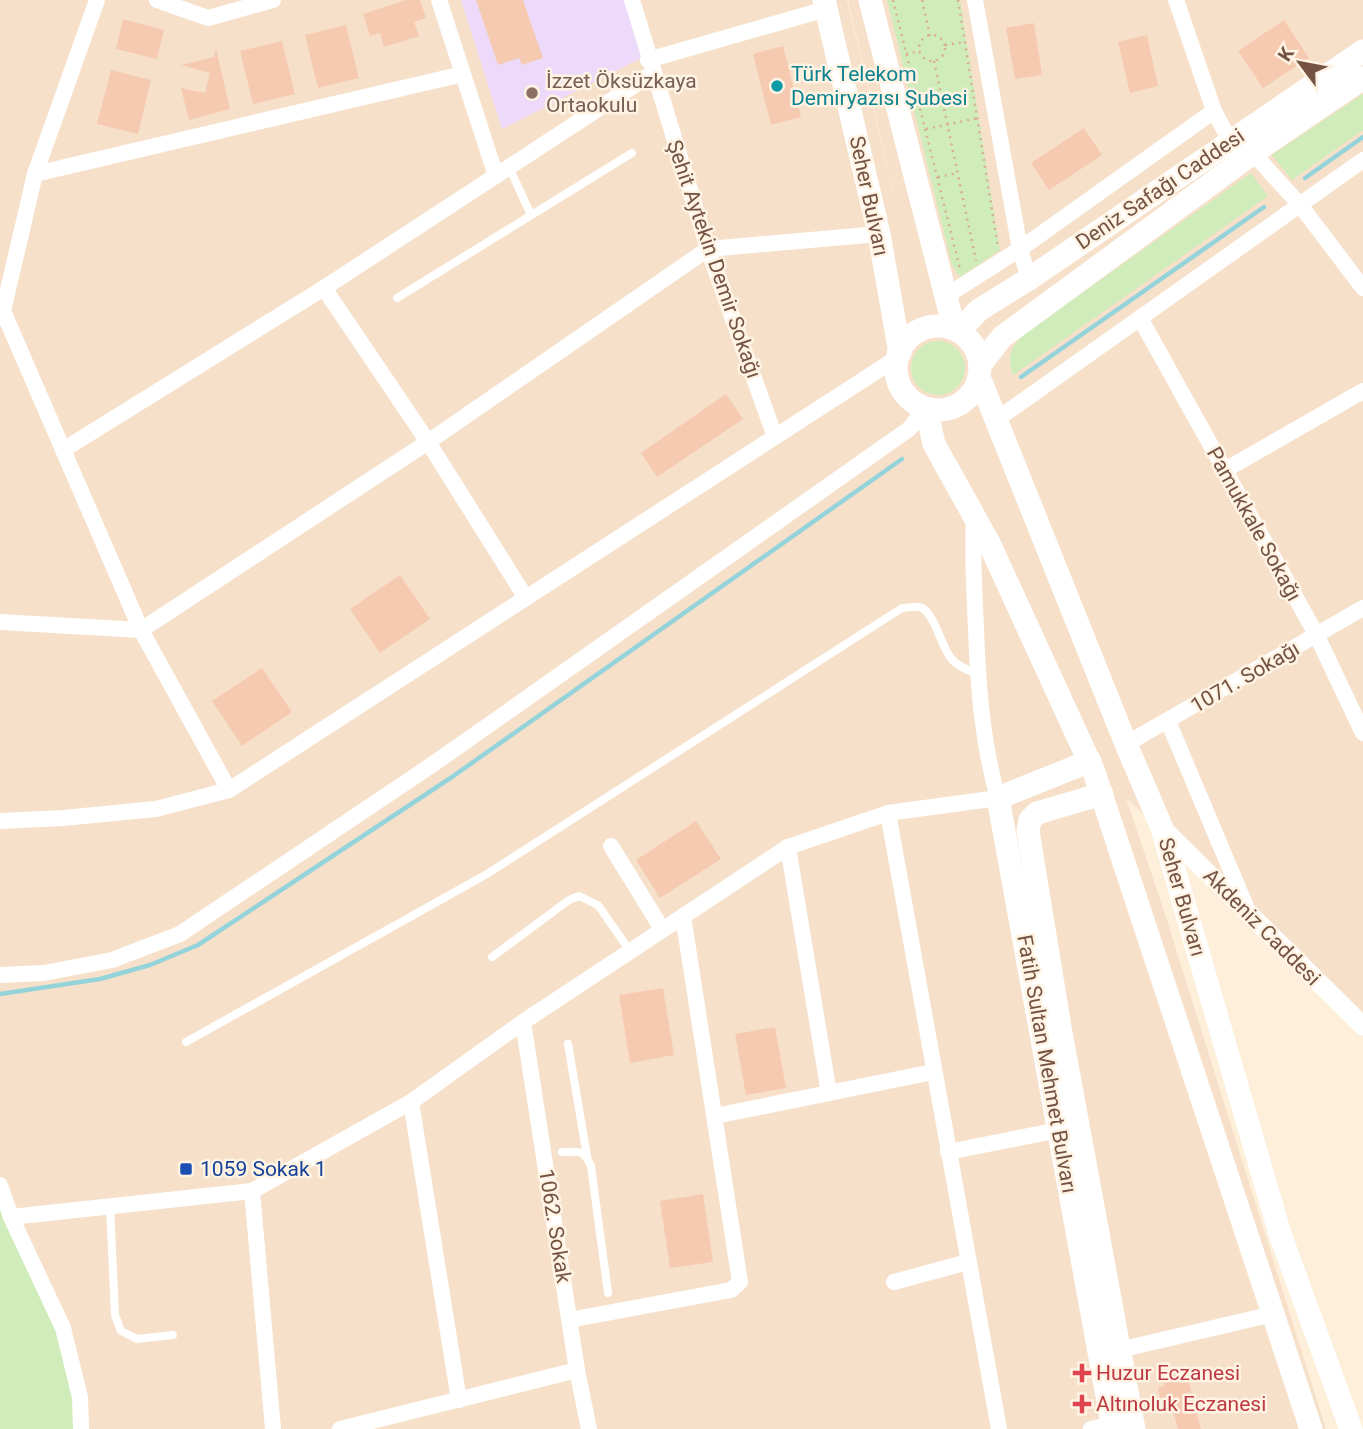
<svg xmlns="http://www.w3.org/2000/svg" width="1363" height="1429" font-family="Roboto,sans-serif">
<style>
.residential{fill:#f6e0c9}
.education{fill:#edd9fa}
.green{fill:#d0ecba}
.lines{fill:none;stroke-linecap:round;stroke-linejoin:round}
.stream{stroke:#95d3db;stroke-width:4.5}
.building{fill:#f6cab1}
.path{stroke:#daad95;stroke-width:2.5;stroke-dasharray:2 5;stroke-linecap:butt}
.service{stroke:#fff;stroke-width:8}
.minor{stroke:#fff;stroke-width:16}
.tertiary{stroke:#fff;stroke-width:19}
.secondary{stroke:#fff;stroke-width:23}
.culture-dot{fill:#0f9aa8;stroke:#fff3e4;stroke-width:2.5}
.education-dot{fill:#8d6e63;stroke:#fff3e4;stroke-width:2.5}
.transit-dot{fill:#1a4fb4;stroke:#fff3e4;stroke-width:2.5}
.health-dot{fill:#e0444e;stroke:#fff3e4;stroke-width:2.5}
.labels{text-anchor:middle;stroke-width:5;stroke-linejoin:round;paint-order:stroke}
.culture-label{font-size:21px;fill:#0d838f;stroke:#fff3e4;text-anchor:start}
.education-label{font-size:21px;fill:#785e54;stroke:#fff3e4;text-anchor:start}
.street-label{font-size:21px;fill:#755343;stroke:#fff3e4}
.transit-label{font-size:21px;fill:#164399;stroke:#fff3e4;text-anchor:start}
.health-label{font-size:21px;fill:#be3a42;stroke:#fff3e4;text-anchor:start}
</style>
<rect width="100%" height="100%" fill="#feefdb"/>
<path class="residential" d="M0,0H847L912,270L848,0H1363V1024L1243,905L1126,798L1165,914L1326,1429H86L0,1185Z"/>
<path class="education" d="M461,0H627L643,57L502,129Z"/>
<g class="green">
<path d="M887,0H960L1000,250L960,277L952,265Z"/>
<path d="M1363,94V130L1292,180L1272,155Z"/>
<path d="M1251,173L1268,196L1013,375C1007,359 1010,347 1023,335Z"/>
<circle cx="938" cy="368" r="27"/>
<path d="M0,1185L60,1315L86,1429H0Z"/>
</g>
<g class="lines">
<g class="stream">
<path d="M1305,178L1363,137"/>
<path d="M1021,377L1264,207"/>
<path d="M0,994L100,979L150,965L198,945L452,777L902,459"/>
</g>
</g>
<g class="building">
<path d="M406,0H420L426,18L414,22L419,36L384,47L380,33L370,36L363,14Z"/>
<path d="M476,0H523L543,58L522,65L519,58L498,65Z"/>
<path d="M123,19L164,30L157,59L116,49Z"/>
<path d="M1284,20L1309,58L1263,88L1238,51Z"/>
<path d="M1034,23L1042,75L1015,79L1006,28Z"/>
<path d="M346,25L359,78L318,88L305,35Z"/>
<path d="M1147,35L1158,86L1130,93L1118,42Z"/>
<path d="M282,41L295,94L253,104L240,51Z"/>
<path d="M783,46L801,117L771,125L753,54Z"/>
<path d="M216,49L230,109L189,120L181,88L205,93L210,73L181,65L214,57Z"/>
<path d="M111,70L151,80L138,134L97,124Z"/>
<path d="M1084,128L1102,155L1049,190L1031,163Z"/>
<path d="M726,394L743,419L657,477L641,453Z"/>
<path d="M400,575L430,619L380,653L350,609Z"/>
<path d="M262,668L292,712L242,746L212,701Z"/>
<path d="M696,821L721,859L660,898L636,860Z"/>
<path d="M663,988L674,1055L630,1063L619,995Z"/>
<path d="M775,1027L786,1088L746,1095L735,1034Z"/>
<path d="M703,1194L713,1262L670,1268L660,1201Z"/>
<path d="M1186,1369L1195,1407L1201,1429H1178L1173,1411L1164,1413L1158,1388L1164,1386L1161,1375Z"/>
</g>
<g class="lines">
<g class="path">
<path d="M893,0L960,269"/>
<path d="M922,0L930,36"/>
<path d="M958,0L998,247"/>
<circle cx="932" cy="48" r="13"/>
<path d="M945,45L965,42"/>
<path d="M906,54L920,51"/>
<path d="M934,61L976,261"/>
<path d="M926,129L978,118"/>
<path d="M938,177L958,173"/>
</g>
<g class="service">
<path d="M509,167L531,215"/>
<path d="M397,298L632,153"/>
<path d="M492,957L569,900L579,896L598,905L630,951"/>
<path d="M186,1042L487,874L902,608C907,608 914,606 919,607C933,609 941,645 950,657C957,666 967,670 978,674"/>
<path d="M568,1044L587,1156"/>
<path d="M562,1152C579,1152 584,1149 591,1166L608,1293"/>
<path d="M110,1206L115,1315L121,1331L137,1339L173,1335"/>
</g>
<g class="minor">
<path d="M97,0L35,174L3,311L141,630L229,790"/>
<path d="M157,0L208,18L273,0"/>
<path d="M439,0L496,176"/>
<path d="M632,0L708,249L775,437"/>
<path d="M975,0L1020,249L1029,279"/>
<path d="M1176,0L1214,111L1230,141"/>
<path d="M648,60L826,9"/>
<path d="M1253,153L1300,205L1363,288"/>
<path d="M35,174L463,74"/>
<path d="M324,288L428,442L526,598"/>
<path d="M946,296L1020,249L1214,111"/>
<path d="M1140,318L1317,636L1363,733"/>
<path d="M996,420L1363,160"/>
<path d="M63,450L324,288L653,73"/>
<path d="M1225,470L1363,391"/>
<path d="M0,622L141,630L428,442L708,249L879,234"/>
<path d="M1168,721L1247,909"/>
<path d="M1126,744L1363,608"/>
<path d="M888,813L999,1429"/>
<path d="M0,821L63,818L156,809L229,790L897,358"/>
<path d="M611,846L662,929"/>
<path d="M788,847L829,1093"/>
<path d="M0,975L44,973L112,960L180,934L439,760L909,429L926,408"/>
<path d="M523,1022L577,1370L589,1429"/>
<path d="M411,1102L459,1400"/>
<path d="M715,1116L933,1072"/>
<path d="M948,1152L1059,1130"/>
<path d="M0,1185L11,1217L63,1328L80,1397L81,1429"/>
<path d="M252,1191L273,1429"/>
<path d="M11,1217L252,1191L411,1102L523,1022L788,847L888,813L998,798C982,742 978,685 976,628C974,590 972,553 974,516"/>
<path d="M894,1282L968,1262"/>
<path d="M569,1320L731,1290L740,1282L683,916"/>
<path d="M1119,1350L1273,1314"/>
<path d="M340,1429L577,1370"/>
<path d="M1091,1429L1112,1424"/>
</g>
<path class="tertiary" d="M1162,828L1363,1026"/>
<g class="secondary">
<path d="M824,0L879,234L900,353"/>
<path d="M870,0L954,328"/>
<circle cx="938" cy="368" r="42"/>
<path d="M959,331L979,310L1029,279L1363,51"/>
<path d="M980,365L1002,337L1253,153L1363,78"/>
<path d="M979,377L1126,744L1162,828L1280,1234L1351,1429"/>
<path d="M930,409L929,421L934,444L989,543L1094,772L1311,1429"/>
<path d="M1090,761L998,798L1113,1429"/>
<path d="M1102,794L1037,813L1030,820L1028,831L1060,1027L1134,1429"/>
</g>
</g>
<circle class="culture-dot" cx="777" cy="86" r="7"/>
<circle class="education-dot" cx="532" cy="93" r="7"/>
<rect class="transit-dot" x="179" y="1162" width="14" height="14" rx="3.5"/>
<g class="health-dot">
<path d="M1078.5 1362.5h7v7h7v7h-7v7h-7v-7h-7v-7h7z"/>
<path d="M1078.5 1393.5h7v7h7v7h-7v7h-7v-7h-7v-7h7z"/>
</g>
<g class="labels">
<g class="culture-label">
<text x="791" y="81">Türk Telekom<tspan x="791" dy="24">Demiryazısı Şubesi</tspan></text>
</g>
<g class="education-label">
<text x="546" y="88">İzzet Öksüzkaya<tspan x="546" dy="24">Ortaokulu</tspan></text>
</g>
<g class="street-label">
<text transform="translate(1160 189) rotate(-34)" y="7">Deniz Safağı Caddesi</text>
<text transform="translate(869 196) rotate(78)" y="7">Seher Bulvarı</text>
<text transform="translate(714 259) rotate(71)" y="7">Şehit Aytekin Demir Sokağı</text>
<text transform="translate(1254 524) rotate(61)" y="7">Pamukkale Sokağı</text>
<text transform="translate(1245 677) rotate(-30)" y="7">1071. Sokağı</text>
<text transform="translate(1182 897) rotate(74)" y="7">Seher Bulvarı</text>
<text transform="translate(1262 927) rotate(45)" y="7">Akdeniz Caddesi</text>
<text transform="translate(1047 1064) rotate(80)" y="7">Fatih Sultan Mehmet Bulvarı</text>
<text transform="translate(555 1226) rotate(81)" y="7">1062. Sokak</text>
</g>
<g class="transit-label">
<text x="200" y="1176">1059 Sokak 1</text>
</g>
<g class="health-label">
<text x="1096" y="1380">Huzur Eczanesi</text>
<text x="1096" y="1411">Altınoluk Eczanesi</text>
</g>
</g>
<g transform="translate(1300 63) rotate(302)" stroke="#fff3e4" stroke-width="5" paint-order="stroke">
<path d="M0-5L12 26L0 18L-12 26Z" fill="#755343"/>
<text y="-10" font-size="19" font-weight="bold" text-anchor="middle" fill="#755343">K</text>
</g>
</svg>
